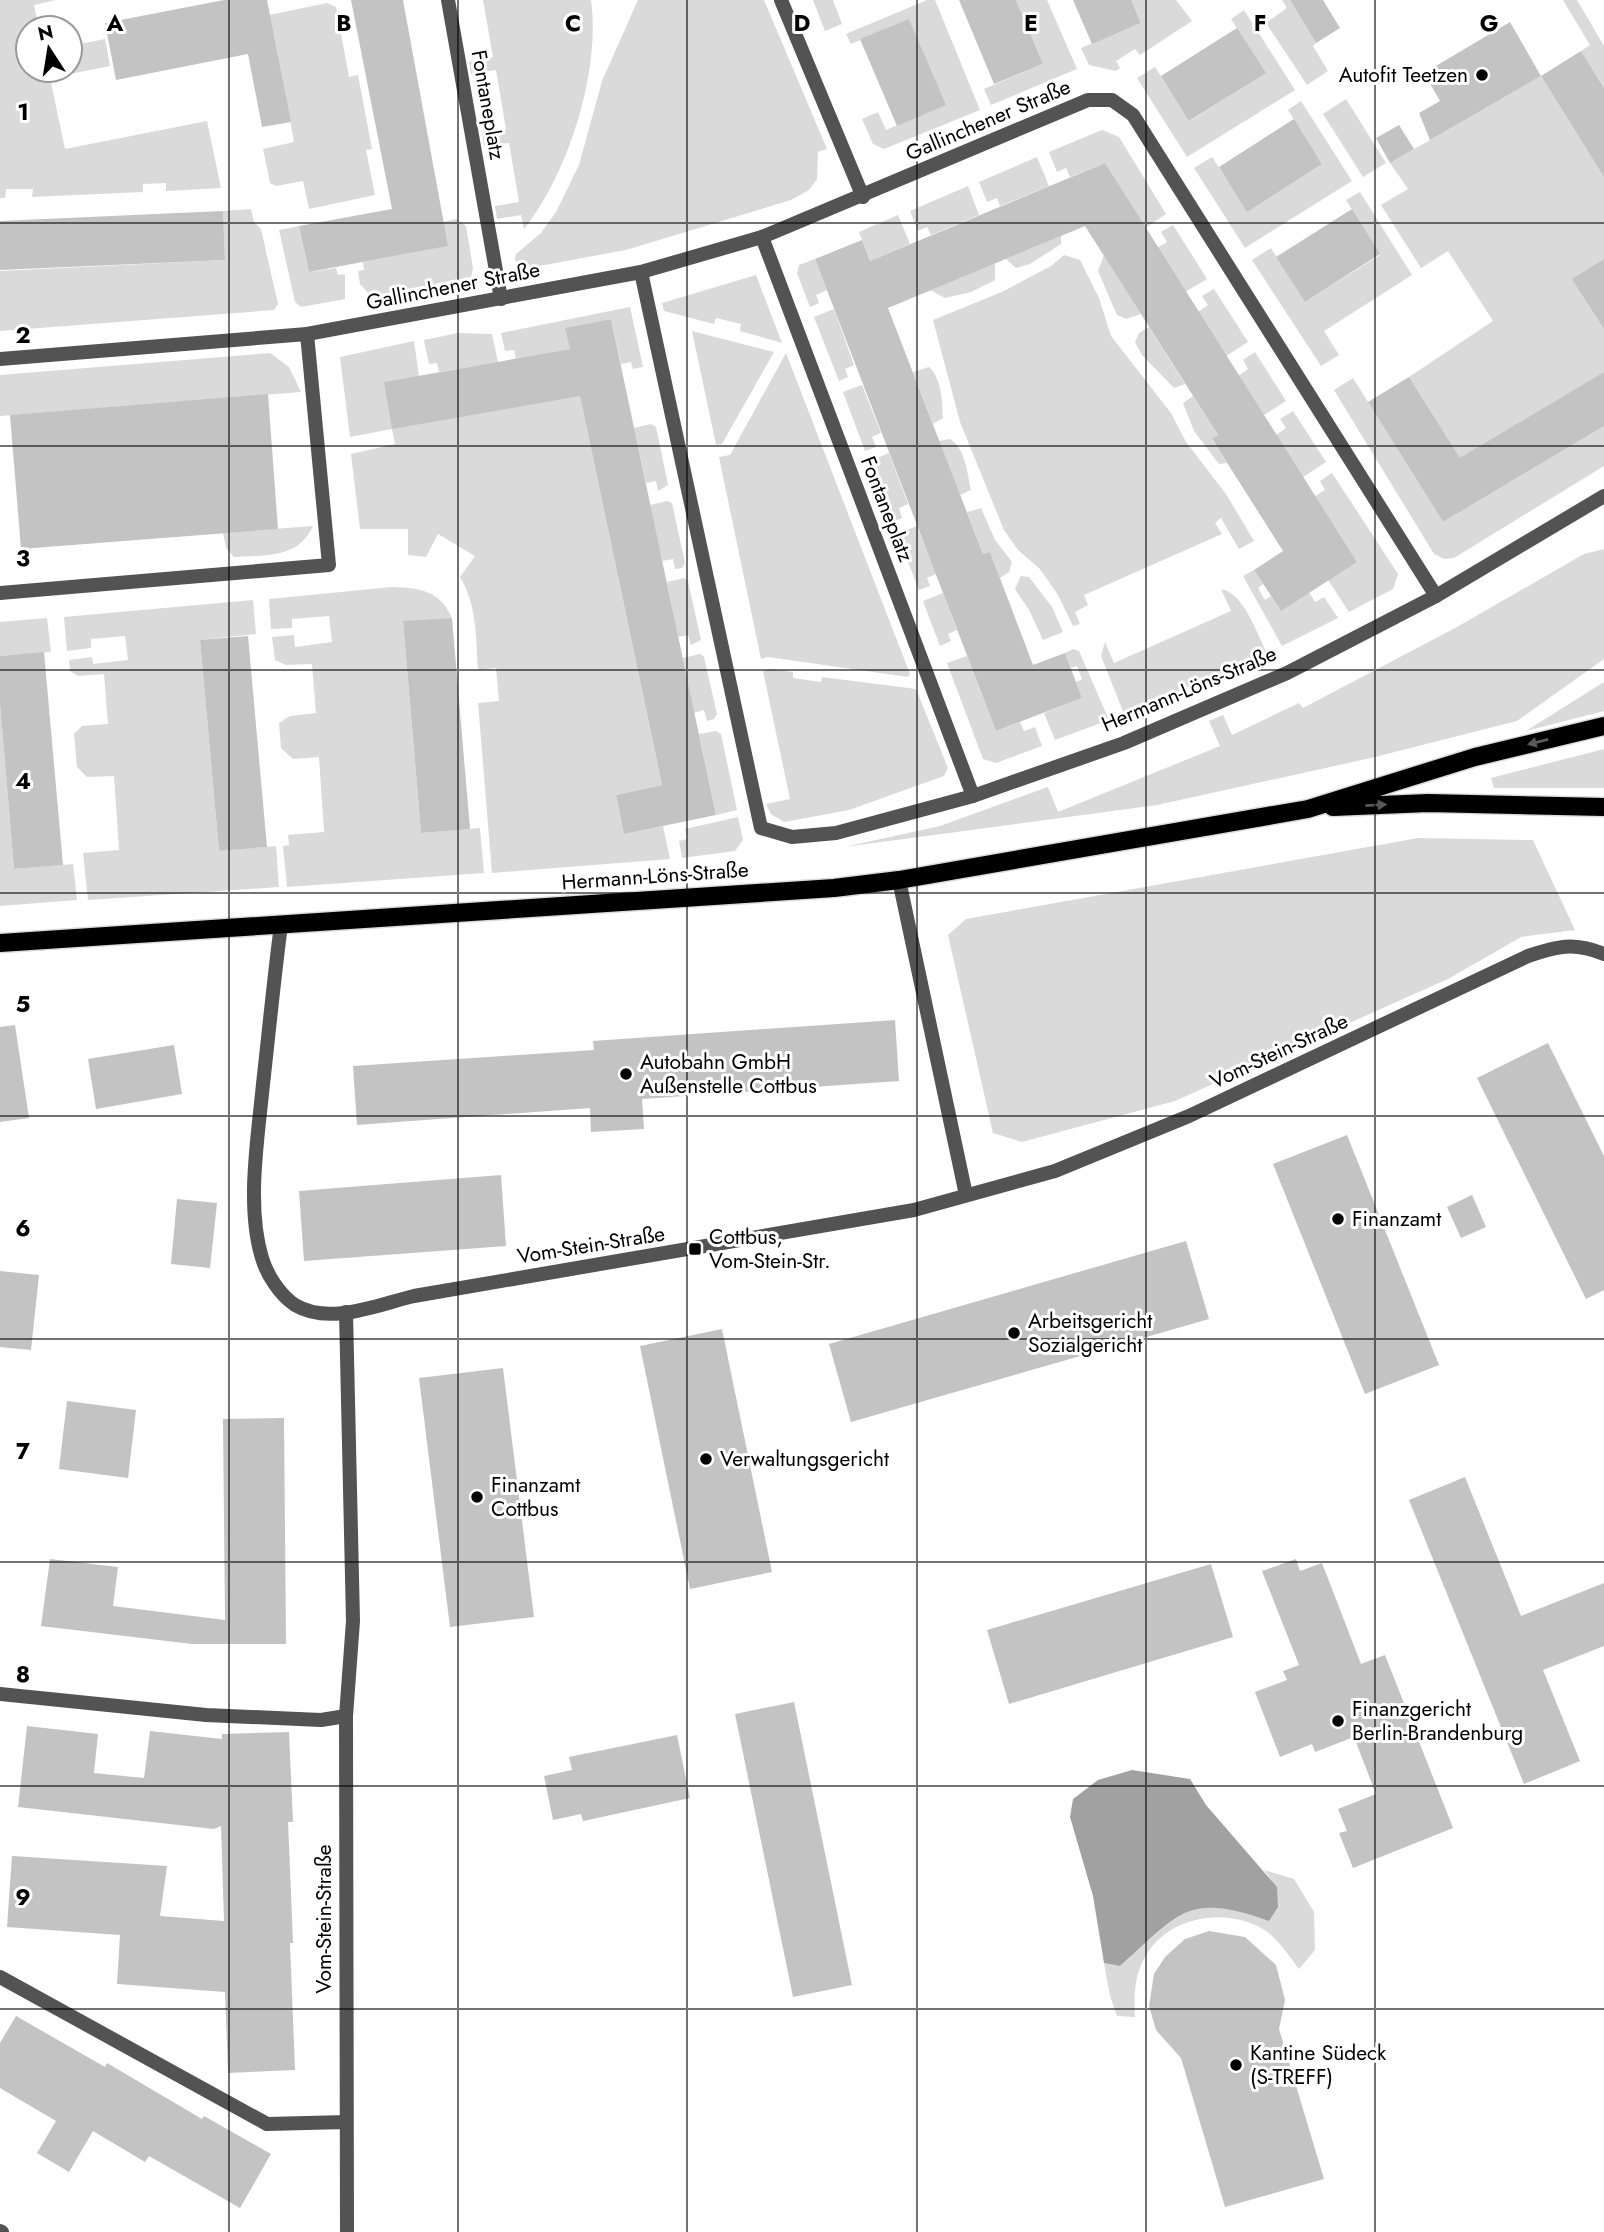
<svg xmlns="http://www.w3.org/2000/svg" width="1604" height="2232" font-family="Jost,sans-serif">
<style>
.green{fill:#dadada}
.water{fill:#a1a1a1}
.building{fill:#c3c3c3}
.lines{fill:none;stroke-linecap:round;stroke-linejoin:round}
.primary-casing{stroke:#dbdbdb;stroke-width:21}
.minor{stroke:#535353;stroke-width:14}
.primary{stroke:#000;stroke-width:18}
.oneway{fill:#595959}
.grid{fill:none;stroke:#000;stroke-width:2;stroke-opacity:0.55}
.poi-dot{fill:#000;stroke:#fff;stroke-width:2.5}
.labels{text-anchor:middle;stroke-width:6;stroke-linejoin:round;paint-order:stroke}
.poi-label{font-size:21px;fill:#000;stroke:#fff;text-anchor:start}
.street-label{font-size:21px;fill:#000;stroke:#fff}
.grid-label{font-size:23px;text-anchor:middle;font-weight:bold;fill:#000;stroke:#fff;stroke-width:6;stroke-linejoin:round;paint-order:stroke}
</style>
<rect width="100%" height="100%" fill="#fff"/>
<g class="green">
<path d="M0,0H56L34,5L39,28H28V70H70V46L105,39L110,66L50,78L65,149L207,121L221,188L166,191V183L143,184V192L32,197L33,189H6L5,198H0Z"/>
<path d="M483,0H591C601,71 568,174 524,229L521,215L497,219L495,206L519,202L509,143L484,146L482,133L506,129L496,70L471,74L469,62L493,57Z"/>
<path d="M638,0H764L827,149L818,152L817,179L809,190L791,200L626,250L523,269L515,260L516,254L541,233L556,212L579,165L602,81Z"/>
<path d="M813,0H833L842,24L825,31Z"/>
<path d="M927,0H935L980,110L884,149L873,144L862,119L878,112L886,130L945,105L909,19L851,44L846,34Z"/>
<path d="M1016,0H1047L1077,69L991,105L984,89L1043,64Z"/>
<path d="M1131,0H1176L1192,21L1140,55L1135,49L1116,61L1120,68L1116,71L1089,65L1081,48L1141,23Z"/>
<path d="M1282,0H1290L1316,43L1313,46L1328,71L1307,85L1266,23L1287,8Z"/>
<path d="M1563,0H1577L1604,46V88L1581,51L1590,45Z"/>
<path d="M327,3L336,7L349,77L358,75L372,149L366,150L375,195L309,209L303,181L276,186L270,183L263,149L294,142L293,136L274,35L241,21Z"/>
<path d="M1244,10L1295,90L1187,157L1137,78L1155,67L1190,121L1265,73L1231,19Z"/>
<path d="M1541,76L1604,177V259L1573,279L1604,329V372L1461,460L1409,377L1493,321L1448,251L1421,268L1381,205L1408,189L1390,163Z"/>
<path d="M1346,99L1386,163L1363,177L1323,114Z"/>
<path d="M1301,101L1352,181L1245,248L1194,168L1212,157L1248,211L1322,164L1288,110Z"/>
<path d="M1102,130L1119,137L1166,214L1145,228L1105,163L1070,177L1066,168L1057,172L1049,152Z"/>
<path d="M1037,157L1049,186L1000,206L997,198L987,202L979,182Z"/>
<path d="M968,186L979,215L931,235L927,227L918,231L910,211Z"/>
<path d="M1360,192L1412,275L1324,331L1339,355L1321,366L1252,260L1271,248L1305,302L1380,255L1346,200Z"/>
<path d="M251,209L254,222L261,229L278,304L274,310L0,331V271L225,260L223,211Z"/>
<path d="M898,215L910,244L870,261L859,232Z"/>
<path d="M456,219L466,226L473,268L471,277L371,296L360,284L358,271L364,270L363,262L447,246L443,222Z"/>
<path d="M1173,225L1207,279L1185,292L1157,248L1167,242L1161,232Z"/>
<path d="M299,226L309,272L336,268L338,275L345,274V299L301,307L295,302L279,230Z"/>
<path d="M1061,236V244L1030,264L1016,268L1006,259Z"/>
<path d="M1064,255L1080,260L1099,298L1111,336L1171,413L1186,442L1226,494L1254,541L1239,549L1221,518L1215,523L1222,534L1084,595L1088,605L1075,612L1080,624L1073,626L1058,595L1040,569L1018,550L1004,530L960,422L933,320L1004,291L1051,266Z"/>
<path d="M1104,255L1141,314L1126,319L1117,315L1098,271Z"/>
<path d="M815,259L827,290L816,295L819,303L810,307L797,273L799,265Z"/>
<path d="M995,263V280L971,292L945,298L930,290Z"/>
<path d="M756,275L782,343L740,331L741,324L716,318L714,324L664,311L662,303Z"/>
<path d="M1214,289L1248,342L1226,356L1198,312L1208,305L1202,296Z"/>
<path d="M630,307L643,367L633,369L631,362L621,364L611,319L566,328L570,349L516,359L514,350L505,351L501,333Z"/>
<path d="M834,309L854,365L845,369L848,377L839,381L814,317Z"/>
<path d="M1149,327L1185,384L1174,388L1142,355L1135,342L1139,333Z"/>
<path d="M692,331L774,352L722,444L716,445Z"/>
<path d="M458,333L492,334L498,362L439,372L437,363L429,364L424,340Z"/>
<path d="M414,341L419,376L580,396L662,785L616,795L624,834L663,826L670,859L492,873L478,703L499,701L496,668L478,670C476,638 477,605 460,577L475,556L438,534L426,557L408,555V529H360L351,454L395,444L392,429L350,437L340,357Z"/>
<path d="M1255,352L1286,401L1264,415L1238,376L1248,369L1243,360Z"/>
<path d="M270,353L289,367L301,392L0,416V375Z"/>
<path d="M786,353L910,674L908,677L768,657L761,659L719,457L730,455Z"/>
<path d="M929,367C942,379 942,401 943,418L933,424L913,372Z"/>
<path d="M1353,378L1443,522L1604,426V466L1454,558L1444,559L1434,554L1334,390Z"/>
<path d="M862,385L881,433L872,437L876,447L865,451L843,392Z"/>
<path d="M1193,396L1218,435L1212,440L1227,463L1219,464L1194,431L1183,403Z"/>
<path d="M1293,411L1326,462L1303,477L1276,435L1286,428L1280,419Z"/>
<path d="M651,424L656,427L668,485L658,491L656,481L646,483L634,428Z"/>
<path d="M950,439C966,450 967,472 971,490L960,495L939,441Z"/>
<path d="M889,453L908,504L899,508L902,518L893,522L870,461Z"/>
<path d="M1332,473L1398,574L1393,589L1349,612L1328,580L1357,562L1315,496L1325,490L1320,481Z"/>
<path d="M667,501L672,503L685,563L682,568L675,569L673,559L662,561L650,505Z"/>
<path d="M981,508L995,540L1012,562L1009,572L1000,578L990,552L983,554L967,512Z"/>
<path d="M313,526C298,559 265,555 234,557L226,548L223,533Z"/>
<path d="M917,526L936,574L927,578L930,586L919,590L897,534Z"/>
<path d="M1604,549V659L1517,721L1371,758L1157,805L844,847L940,826L1048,787L1058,812L1220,746L1209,721L1223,715L1232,735L1299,703L1303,708L1457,627L1584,554Z"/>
<path d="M1254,570L1263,584L1258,588L1265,600L1271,596L1280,610L1309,592L1315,602L1324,597L1338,618L1282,646L1243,576Z"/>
<path d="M1021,576L1029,577L1052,607L1063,632L1043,640L1029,610L1015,589Z"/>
<path d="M684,578L688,581L701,640L691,645L688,635L678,637L667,582Z"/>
<path d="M392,587C419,588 440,590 452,618L403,622L421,833L480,828L484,873L287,887L283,846L289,845L288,835L324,832L319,757L293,759L281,748L279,723L290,716L316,713L312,664L286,665L275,660L272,637L294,635L295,647L332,642L329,616L292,619V628L271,629L269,599Z"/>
<path d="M1221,589C1245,594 1256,633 1267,653L1124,714L1101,656L1105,642L1114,663L1231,611Z"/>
<path d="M943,593L957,630L948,634L951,641L940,646L923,601Z"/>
<path d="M253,600L256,634L200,640L219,851L276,846L279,887L88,900L83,853L119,850L114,776L87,777L77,767L74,734L82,726L108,724L104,674L78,676L70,671L69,660L92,657L93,664L128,660L125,636L91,639V648L67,651L64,617Z"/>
<path d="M47,618L51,652L0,656V622Z"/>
<path d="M1073,649L1079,651L1109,720L1055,740L1044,713L1082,698L1076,682L1082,679L1077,666L1071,668L1065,653Z"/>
<path d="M700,654L704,657L717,714L714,719L707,721L704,710L694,713L683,658Z"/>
<path d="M967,656L996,731L1020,722L1024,731L1035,727L1042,746L996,763L983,759L947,663Z"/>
<path d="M770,669L793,672V678L821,682L822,677L916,689L948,768L944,776L849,810L784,822L771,814L766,804L790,799L763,671Z"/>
<path d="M1604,682V711L1526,731Z"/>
<path d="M0,704L14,869L73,864L77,900L0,906Z"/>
<path d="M716,731L721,734L737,810L716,815L699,734Z"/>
<path d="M1604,749V788H1494L1491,778Z"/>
<path d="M738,817L743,840L735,851L682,858L679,841L687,839L685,829Z"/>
<path d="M1418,838L1533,840L1575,930L1521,937L1450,978L1175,1101L1022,1142L993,1133L948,935L966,919Z"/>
<path d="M1264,1870L1294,1879L1314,1912L1315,1950L1299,1969C1289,1956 1277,1937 1263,1929C1224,1906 1165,1917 1144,1959C1134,1978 1134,1996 1135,2017L1117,2016L1110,1996L1104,1963L1120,1966C1180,1915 1185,1891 1269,1920C1282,1901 1278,1888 1264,1870Z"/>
</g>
<path class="water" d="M1132,1770L1190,1779L1206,1805L1277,1887L1278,1907L1269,1921C1185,1891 1179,1915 1120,1966L1104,1963L1093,1896L1070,1817L1073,1799L1098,1780Z"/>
<g class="building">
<path d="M224,0H267L291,122L262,127L248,54L116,80L105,23Z"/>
<path d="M351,0H403L448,246L309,272L299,226L392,209Z"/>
<path d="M959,0H1016L1043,64L994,84Z"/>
<path d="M1073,0H1131L1141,23L1092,44Z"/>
<path d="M1290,0H1323L1340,28L1316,43Z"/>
<path d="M909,19L946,105L897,126L860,39Z"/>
<path d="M1510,22L1541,76L1430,140L1419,113L1440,101L1424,73Z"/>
<path d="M1237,28L1266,73L1189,121L1161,76Z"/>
<path d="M1581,51L1604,88V177L1541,76Z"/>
<path d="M1294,119L1322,164L1247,212L1219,167Z"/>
<path d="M1399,125L1414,149L1390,163L1376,138Z"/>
<path d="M1105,163L1357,562L1281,611L1254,570L1283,551L1212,439L1218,435L1085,226L888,308L983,554L990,552L1033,665L1065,653L1082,698L996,731L815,259L862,240L870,261Z"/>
<path d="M1352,209L1380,254L1305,302L1276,257Z"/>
<path d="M223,211L225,260L0,270V221Z"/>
<path d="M1604,259V329L1572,279Z"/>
<path d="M611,319L716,815L624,834L616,795L662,785L580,396L392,429L384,382L570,349L565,328Z"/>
<path d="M1604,372V426L1443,522L1368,402L1409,377L1460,458Z"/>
<path d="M268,394L278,529L21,549L10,415Z"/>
<path d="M452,618L470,829L421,833L403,621Z"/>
<path d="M248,636L267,847L219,851L200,640Z"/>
<path d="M44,652L63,865L14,869L0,704V656Z"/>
<path d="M895,1020L899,1081L642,1099L644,1129L591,1132L590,1108L357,1125L353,1066L594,1050L593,1041Z"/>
<path d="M15,1025L29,1118L0,1122V1027Z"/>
<path d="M1548,1043L1604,1156V1290L1586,1299L1477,1078Z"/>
<path d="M174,1045L182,1094L96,1109L88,1059Z"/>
<path d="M1347,1135L1439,1365L1365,1394L1273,1164Z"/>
<path d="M501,1175L506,1246L304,1261L299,1191Z"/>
<path d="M1472,1195L1486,1227L1461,1238L1447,1207Z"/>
<path d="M177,1199L217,1203L210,1268L171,1264Z"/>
<path d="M1186,1241L1209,1319L851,1422L829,1344Z"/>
<path d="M0,1271L39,1275L31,1350L0,1347Z"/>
<path d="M722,1329L772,1572L690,1589L640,1346Z"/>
<path d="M503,1368L534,1617L450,1627L419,1378Z"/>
<path d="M67,1401L136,1410L128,1478L59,1469Z"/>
<path d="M284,1418L286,1644H192L41,1626L50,1559L118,1567L113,1606L225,1620L223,1419Z"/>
<path d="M1465,1477L1521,1616L1604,1583V1646L1543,1670L1580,1761L1524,1784L1409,1500Z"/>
<path d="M1296,1559L1300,1571L1322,1563L1361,1664L1385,1655L1453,1828L1353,1868L1339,1833L1347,1831L1338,1809L1376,1794L1354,1737L1315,1752L1312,1744L1280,1757L1255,1692L1287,1680L1283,1671L1299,1665L1262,1571Z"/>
<path d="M1211,1564L1233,1637L1009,1704L987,1630Z"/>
<path d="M794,1702L852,1985L793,1997L735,1714Z"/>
<path d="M27,1726L98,1734L94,1773L144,1778L150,1731L222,1739V1734L289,1732L293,1822H288L293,1943H290L295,2070L228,2073L225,1992L117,1984L120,1935L7,1927L12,1856L167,1866L160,1916L224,1921L221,1826L214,1829L18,1807Z"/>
<path d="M677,1735L690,1798L583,1821L581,1814L553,1820L544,1776L572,1770L569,1757Z"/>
<path d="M1209,1931L1245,1937L1276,1965L1285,2000L1279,2029L1324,2179L1225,2207L1181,2058L1156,2030L1149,2006L1154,1974L1165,1957L1185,1939Z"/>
<path d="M16,2016L105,2067L107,2063L202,2119L204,2116L271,2154L240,2208L149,2156L145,2162L93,2131L69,2172L37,2153L56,2121L0,2088V2043Z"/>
</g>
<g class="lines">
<defs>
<g id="primary">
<path d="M1333,807L1428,803L1604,807"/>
<path d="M0,943L834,888L899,880L1308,809L1475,757L1604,726"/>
</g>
</defs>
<use href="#primary" class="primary-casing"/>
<g class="minor">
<path d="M448,0L501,299"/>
<path d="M781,0L863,197"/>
<path d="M762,237L973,796"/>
<path d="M641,272L761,828L792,837L836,833L973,796L1124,743L1287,673L1436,596L1604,496"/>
<path d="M0,359L307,334L641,272L762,237L1088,100H1112L1133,115L1436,596"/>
<path d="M0,593L329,565L307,334"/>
<path d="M899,880L966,1195"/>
<path d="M281,925C274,978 269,1031 263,1084C258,1137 246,1206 262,1258C267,1275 280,1295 295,1305C330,1326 379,1304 414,1296L914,1210L1055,1171L1189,1116L1528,956C1558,946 1574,942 1604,954"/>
<path d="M346,1312L353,1621L346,1716L347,2232"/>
<path d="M0,1694L206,1715L321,1720L346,1716"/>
<path d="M0,1977L267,2124L346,2122"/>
<path d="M0,2231L2,2232"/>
</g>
<use href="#primary" class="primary"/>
</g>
<defs><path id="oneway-solid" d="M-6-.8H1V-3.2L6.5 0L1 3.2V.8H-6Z" transform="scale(1.75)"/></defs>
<g class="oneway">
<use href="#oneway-solid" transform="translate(1538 742) rotate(166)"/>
<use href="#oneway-solid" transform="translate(1376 805) rotate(-3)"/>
</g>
<path class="grid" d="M229,0V2232M458,0V2232M687,0V2232M917,0V2232M1146,0V2232M1375,0V2232M0,223H1604M0,446H1604M0,670H1604M0,893H1604M0,1116H1604M0,1339H1604M0,1562H1604M0,1786H1604M0,2009H1604"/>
<g class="poi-dot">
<circle cx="1482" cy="75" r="7"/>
<circle cx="626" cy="1074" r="7"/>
<circle cx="1338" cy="1219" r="7"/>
<rect x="688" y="1242" width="14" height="14" rx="3.5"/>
<circle cx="1014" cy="1333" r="7"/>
<circle cx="706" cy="1459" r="7"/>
<circle cx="477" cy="1497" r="7"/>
<circle cx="1338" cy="1721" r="7"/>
<circle cx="1236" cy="2065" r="7"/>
</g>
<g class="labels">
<g class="poi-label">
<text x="1468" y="82" text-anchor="end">Autofit Teetzen</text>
<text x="640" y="1069">Autobahn GmbH<tspan x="640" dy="24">Außenstelle Cottbus</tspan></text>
<text x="1352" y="1226">Finanzamt</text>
<text x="709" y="1244">Cottbus,<tspan x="709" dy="24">Vom-Stein-Str.</tspan></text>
<text x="1028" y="1328">Arbeitsgericht<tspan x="1028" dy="24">Sozialgericht</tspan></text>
<text x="720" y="1466">Verwaltungsgericht</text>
<text x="491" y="1492">Finanzamt<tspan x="491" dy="24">Cottbus</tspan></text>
<text x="1352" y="1716">Finanzgericht<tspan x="1352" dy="24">Berlin-Brandenburg</tspan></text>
<text x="1250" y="2060">Kantine Südeck<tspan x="1250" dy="24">(S-TREFF)</tspan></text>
</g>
<g class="street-label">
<text transform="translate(488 105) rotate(80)" y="7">Fontaneplatz</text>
<text transform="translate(988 120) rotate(-23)" y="7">Gallinchener Straße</text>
<text transform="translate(453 286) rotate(-11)" y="7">Gallinchener Straße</text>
<text transform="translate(887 509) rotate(69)" y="7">Fontaneplatz</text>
<text transform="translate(1189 689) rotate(-23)" y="7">Hermann-Löns-Straße</text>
<text transform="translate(655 876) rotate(-4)" y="7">Hermann-Löns-Straße</text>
<text transform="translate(1279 1051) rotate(-25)" y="7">Vom-Stein-Straße</text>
<text transform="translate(591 1245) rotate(-9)" y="7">Vom-Stein-Straße</text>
<text transform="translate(324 1919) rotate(-90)" y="7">Vom-Stein-Straße</text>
</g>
</g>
<g class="grid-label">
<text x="115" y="31">A</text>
<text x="344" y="31">B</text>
<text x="573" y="31">C</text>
<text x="802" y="31">D</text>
<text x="1031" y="31">E</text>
<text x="1260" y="31">F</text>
<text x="1489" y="31">G</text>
<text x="23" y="120">1</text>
<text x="23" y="343">2</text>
<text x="23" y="566">3</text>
<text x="23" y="789">4</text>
<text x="23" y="1012">5</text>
<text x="23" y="1236">6</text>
<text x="23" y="1459">7</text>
<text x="23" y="1682">8</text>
<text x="23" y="1905">9</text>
</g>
<g transform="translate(49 49) rotate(348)"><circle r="33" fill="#ffffff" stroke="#999999" stroke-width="2"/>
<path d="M0-5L12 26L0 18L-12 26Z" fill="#000000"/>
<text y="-10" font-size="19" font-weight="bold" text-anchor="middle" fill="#000000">N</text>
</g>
</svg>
